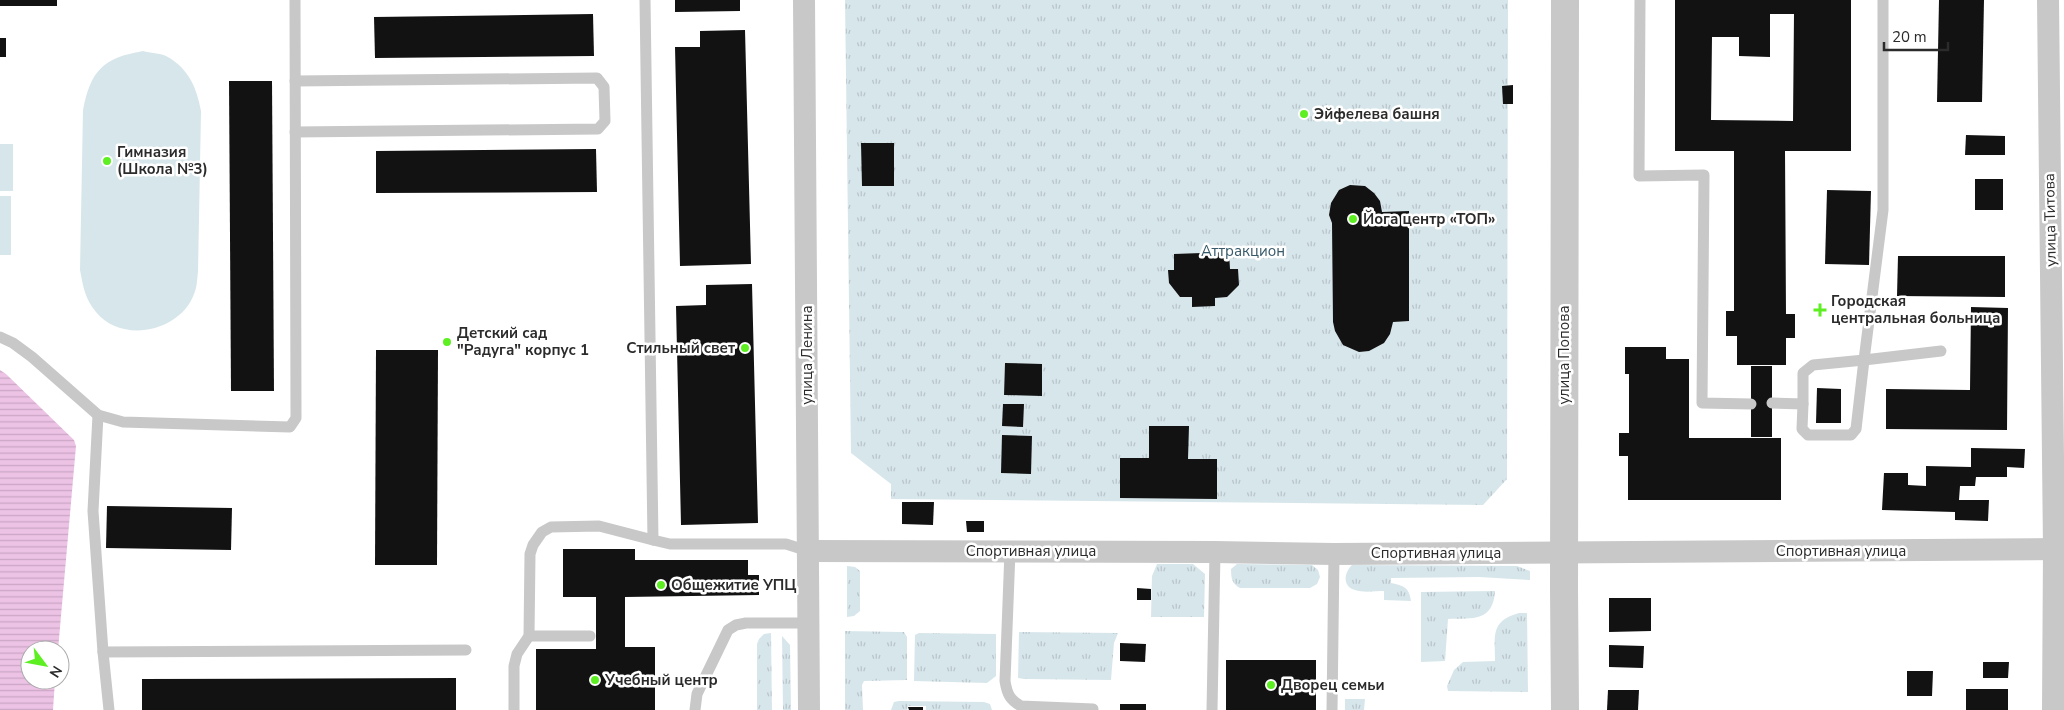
<svg xmlns="http://www.w3.org/2000/svg" width="2064" height="710" font-family="'Nunito Sans',sans-serif">
<style>
.grass{fill:url(#grass-tufts)}
.pitch{fill:#d7e6eb}
.water{fill:url(#water-rules)}
.building{fill:#121212;fill-rule:evenodd}
.lines{fill:none;stroke-linecap:round;stroke-linejoin:round}
.service{stroke:#c8c8c8;stroke-width:11}
.minor{stroke:#c8c8c8;stroke-width:22}
.tertiary{stroke:#c8c8c8;stroke-width:28}
.poi-dot{fill:#5def21;stroke:#fff;stroke-width:2}
.labels{text-anchor:middle;stroke-width:5;stroke-linejoin:round;paint-order:stroke}
.poi-label{font-size:15px;font-weight:bold;fill:#2b2b2b;stroke:#fff;text-anchor:start}
.street-label{font-size:15px;fill:#2b2b2b;stroke:#fff}
.park-label{font-size:15px;fill:#375969;stroke:#fff}
</style>
<defs>
<pattern id="grass-tufts" width="24" height="20" patternUnits="userSpaceOnUse" patternTransform="scale(1.25)"><rect width="24" height="20" fill="#d7e6eb"/><path d="M3 7l-1-3M5 7V3M7 7l1-3M15 17l-1-3M17 17v-4M19 17l1-3" fill="none" stroke="#b9c5ca"/></pattern>
<pattern id="water-rules" width="6" height="5" patternUnits="userSpaceOnUse" patternTransform="scale(1.25)"><rect width="6" height="5" fill="#ecc2e5"/><path d="M0 2.5h6" fill="none" stroke="#cba7c5"/></pattern>
</defs>
<rect width="100%" height="100%" fill="#fff"/>
<g class="grass">
<path d="M845,0H1508L1507,479L1483,505L891,499V484L851,453Z"/>
<path d="M1157,564H1193L1205,574L1204,617H1151L1152,576Z"/>
<path d="M1237,564L1312,565L1318,570L1320,577L1317,584L1310,588H1240C1232,584 1231,578 1231,569Z"/>
<path d="M1352,565L1517,566L1530,571V580L1479,577L1391,578V583C1404,586 1409,587 1411,601L1384,600V591C1375,591 1363,593 1355,590C1342,586 1344,573 1352,565Z"/>
<path d="M847,566L855,567L860,571V611L854,616L847,617Z"/>
<path d="M1495,591C1493,622 1473,618 1448,619L1445,661L1421,662V592Z"/>
<path d="M1519,613H1527L1528,692L1448,691L1447,686L1454,670L1463,662L1495,661C1495,636 1490,621 1519,613Z"/>
<path d="M845,631L900,632H904L907,637V680L864,681L862,685L863,710H845Z"/>
<path d="M1019,632L1118,633L1114,643L1111,680L1024,679L1018,678Z"/>
<path d="M771,633L772,710H757V644L759,639L764,634Z"/>
<path d="M919,633L996,634V676L987,683L914,681L915,635Z"/>
<path d="M782,636L790,645L791,710H783Z"/>
<path d="M1345,699H1365L1364,710H1345Z"/>
<path d="M899,701L984,702L990,704L992,710H926V706H908L907,710H891L894,702Z"/>
</g>
<g class="pitch">
<path d="M143,51C150,53 160,53 166,56C189,68 197,89 201,111L198,272C197,279 197,288 194,294C180,332 122,344 96,312C85,299 83,286 80,270L83,110C91,70 103,58 143,51Z"/>
<rect x="0" y="144" width="13" height="47"/>
<rect x="0" y="196" width="11" height="59"/>
</g>
<path class="water" d="M0,370L6,374L74,440L76,446L58,650H30V680H55L53,710H0Z"/>
<g class="building">
<rect x="0" y="0" width="57" height="6"/>
<path d="M675,0H740V11L675,12Z"/>
<path d="M1675,0H1851V151H1785L1786,314H1795V338H1786V365H1737V336H1726V311H1734V151H1675ZM1770,14H1794L1793,121L1711,120L1712,37H1739V56L1770,57Z"/>
<path d="M1939,0H1984L1982,102H1937Z"/>
<path d="M593,14L594,56L375,58L374,17Z"/>
<path d="M745,30L751,264L680,266L675,47H700V31Z"/>
<rect x="0" y="38" width="6" height="19"/>
<path d="M229,81H272L274,391H231Z"/>
<path d="M1513,85V104H1503L1502,86Z"/>
<path d="M1966,135L2005,136V155H1965Z"/>
<path d="M861,143H894V186H862Z"/>
<path d="M596,149L597,192L376,193V151Z"/>
<rect x="1975" y="179" width="28" height="31"/>
<path d="M1350,185L1365,186L1374,193L1380,201L1382,212L1409,211V321L1393,322L1390,334L1384,343L1369,351L1359,352L1343,345L1335,331L1333,322L1332,223L1329,215L1331,203L1339,190Z"/>
<path d="M1827,190L1871,191L1869,265L1825,264Z"/>
<path d="M1229,252L1230,269H1238L1239,285L1227,297L1215,298V306L1192,307V297H1180L1169,283L1168,270H1174V254Z"/>
<path d="M1898,256H2005V297L1897,296Z"/>
<path d="M752,284L758,523L681,525L676,306L706,305V285Z"/>
<path d="M1971,307L2008,308L2007,430L1886,429V389L1970,390Z"/>
<path d="M1625,347H1666V359H1689V438H1781V500H1628V456H1619V433H1629V374H1625Z"/>
<path d="M376,350H438L437,565H375Z"/>
<path d="M1005,363L1042,364V396L1004,395Z"/>
<rect x="1751" y="366" width="21" height="71"/>
<path d="M1817,388L1841,389V423H1816Z"/>
<path d="M1003,404H1024L1023,427L1002,426Z"/>
<path d="M1149,426H1189L1188,459H1217V499L1120,498V458H1149Z"/>
<path d="M1002,435L1032,436L1031,474L1001,473Z"/>
<path d="M1971,448L2025,449L2024,468L2007,467V477H1976L1975,486H1960L1959,500H1989L1988,521L1955,520V512L1882,510L1884,473H1908V485L1926,486V466L1971,467Z"/>
<path d="M902,502H934L933,525L902,524Z"/>
<path d="M107,506L232,508L231,550L106,548Z"/>
<path d="M966,521H984V532H967Z"/>
<path d="M563,549H635V560H748V575H759V595L625,597V647H655V710H536V649H596V597H563Z"/>
<path d="M1137,588L1151,589V600H1137Z"/>
<path d="M1609,598H1651V631L1609,632Z"/>
<path d="M1120,643L1146,644L1145,662L1120,661Z"/>
<path d="M1609,645L1644,646L1643,668L1609,667Z"/>
<rect x="1226" y="660" width="90" height="50"/>
<path d="M1983,662H2009L2008,678H1983Z"/>
<path d="M1907,671H1933L1932,696H1907Z"/>
<path d="M456,678V710H142V679Z"/>
<rect x="1966" y="689" width="42" height="21"/>
<path d="M1608,690H1639L1638,710H1607Z"/>
<rect x="1120" y="704" width="26" height="6"/>
<path d="M908,707H923V710H909Z"/>
</g>
<g class="lines">
<g class="service">
<path d="M645,0L653,540L670,544H786L808,551"/>
<path d="M1640,0L1639,176L1704,175L1702,403L1751,404"/>
<path d="M295,81L597,78L604,87L605,121L598,129L295,132"/>
<path d="M0,337L13,343L32,357L98,415L123,422L290,427L296,418L295,0"/>
<path d="M1772,403L1803,404V373L1813,365L1864,360L1883,210V0"/>
<path d="M1803,404L1802,429L1808,435H1851L1856,429L1864,360L1941,351"/>
<path d="M98,415L93,511L103,652"/>
<path d="M1010,551L1005,681C1007,694 1010,700 1021,706L1093,709"/>
<path d="M529,636H590"/>
<path d="M109,710L103,652L466,650"/>
<path d="M514,710V666L517,654L529,636L530,554L533,545L542,532L551,527L599,526L653,540"/>
<path d="M695,710L697,694L728,630L736,625L746,623H809"/>
<path d="M1212,710L1215,552"/>
<path d="M1332,710L1334,554"/>
</g>
<g class="minor">
<path d="M804,0L809,710"/>
<path d="M2048,0L2054,549L2053,710"/>
<path d="M808,551L1215,552L1334,554L2064,549"/>
</g>
<path class="tertiary" d="M1565,710L1564,589L1565,0"/>
</g>
<g class="poi-dot">
<circle cx="1304" cy="114" r="5"/>
<circle cx="107" cy="161" r="5"/>
<circle cx="1353" cy="219" r="5"/>
<path d="M1817.5 302.5h5v5h5v5h-5v5h-5v-5h-5v-5h5z"/>
<circle cx="447" cy="342" r="5"/>
<circle cx="745" cy="348" r="5"/>
<circle cx="661" cy="585" r="5"/>
<circle cx="595" cy="680" r="5"/>
<circle cx="1271" cy="685" r="5"/>
</g>
<g class="labels">
<g class="poi-label">
<text x="1314" y="119">Эйфелева башня</text>
<text x="117" y="157">Гимназия<tspan x="117" dy="17">(Школа №3)</tspan></text>
<text x="1363" y="224">Йога центр «ТОП»</text>
<text x="1831" y="306">Городская<tspan x="1831" dy="17">центральная больница</tspan></text>
<text x="457" y="338">Детский сад<tspan x="457" dy="17">"Радуга" корпус 1</tspan></text>
<text x="735" y="353" text-anchor="end">Стильный свет</text>
<text x="671" y="590">Общежитие УПЦ</text>
<text x="605" y="685">Учебный центр</text>
<text x="1281" y="690">Дворец семьи</text>
</g>
<g class="street-label">
<text transform="translate(2050 220) rotate(-91)" y="5">улица Титова</text>
<text transform="translate(807 355) rotate(-90)" y="5">улица Ленина</text>
<text transform="translate(1564 355) rotate(-90)" y="5">улица Попова</text>
<text x="1031" y="556">Спортивная улица</text>
<text x="1841" y="556">Спортивная улица</text>
<text x="1436" y="558">Спортивная улица</text>
</g>
<g class="park-label">
<text x="1243" y="256">Аттракцион</text>
</g>
</g>
<g transform="translate(45 665) rotate(122)"><circle r="24" fill="#ffffff" stroke="#aaaaaa"/>
<path d="M0-4L9 19L0 12L-9 19Z" fill="#5def21"/>
<text y="-8" font-size="14" font-weight="bold" text-anchor="middle" fill="#2b2b2b">N</text>
</g>
<path d="M1884 42v8h64v-8" fill="none" stroke="#2b2b2b" stroke-width="2.5"/>
<text x="1892" y="42" font-size="15" fill="#2b2b2b" stroke="#ffffff" stroke-width="4" paint-order="stroke">20 m</text>
</svg>
